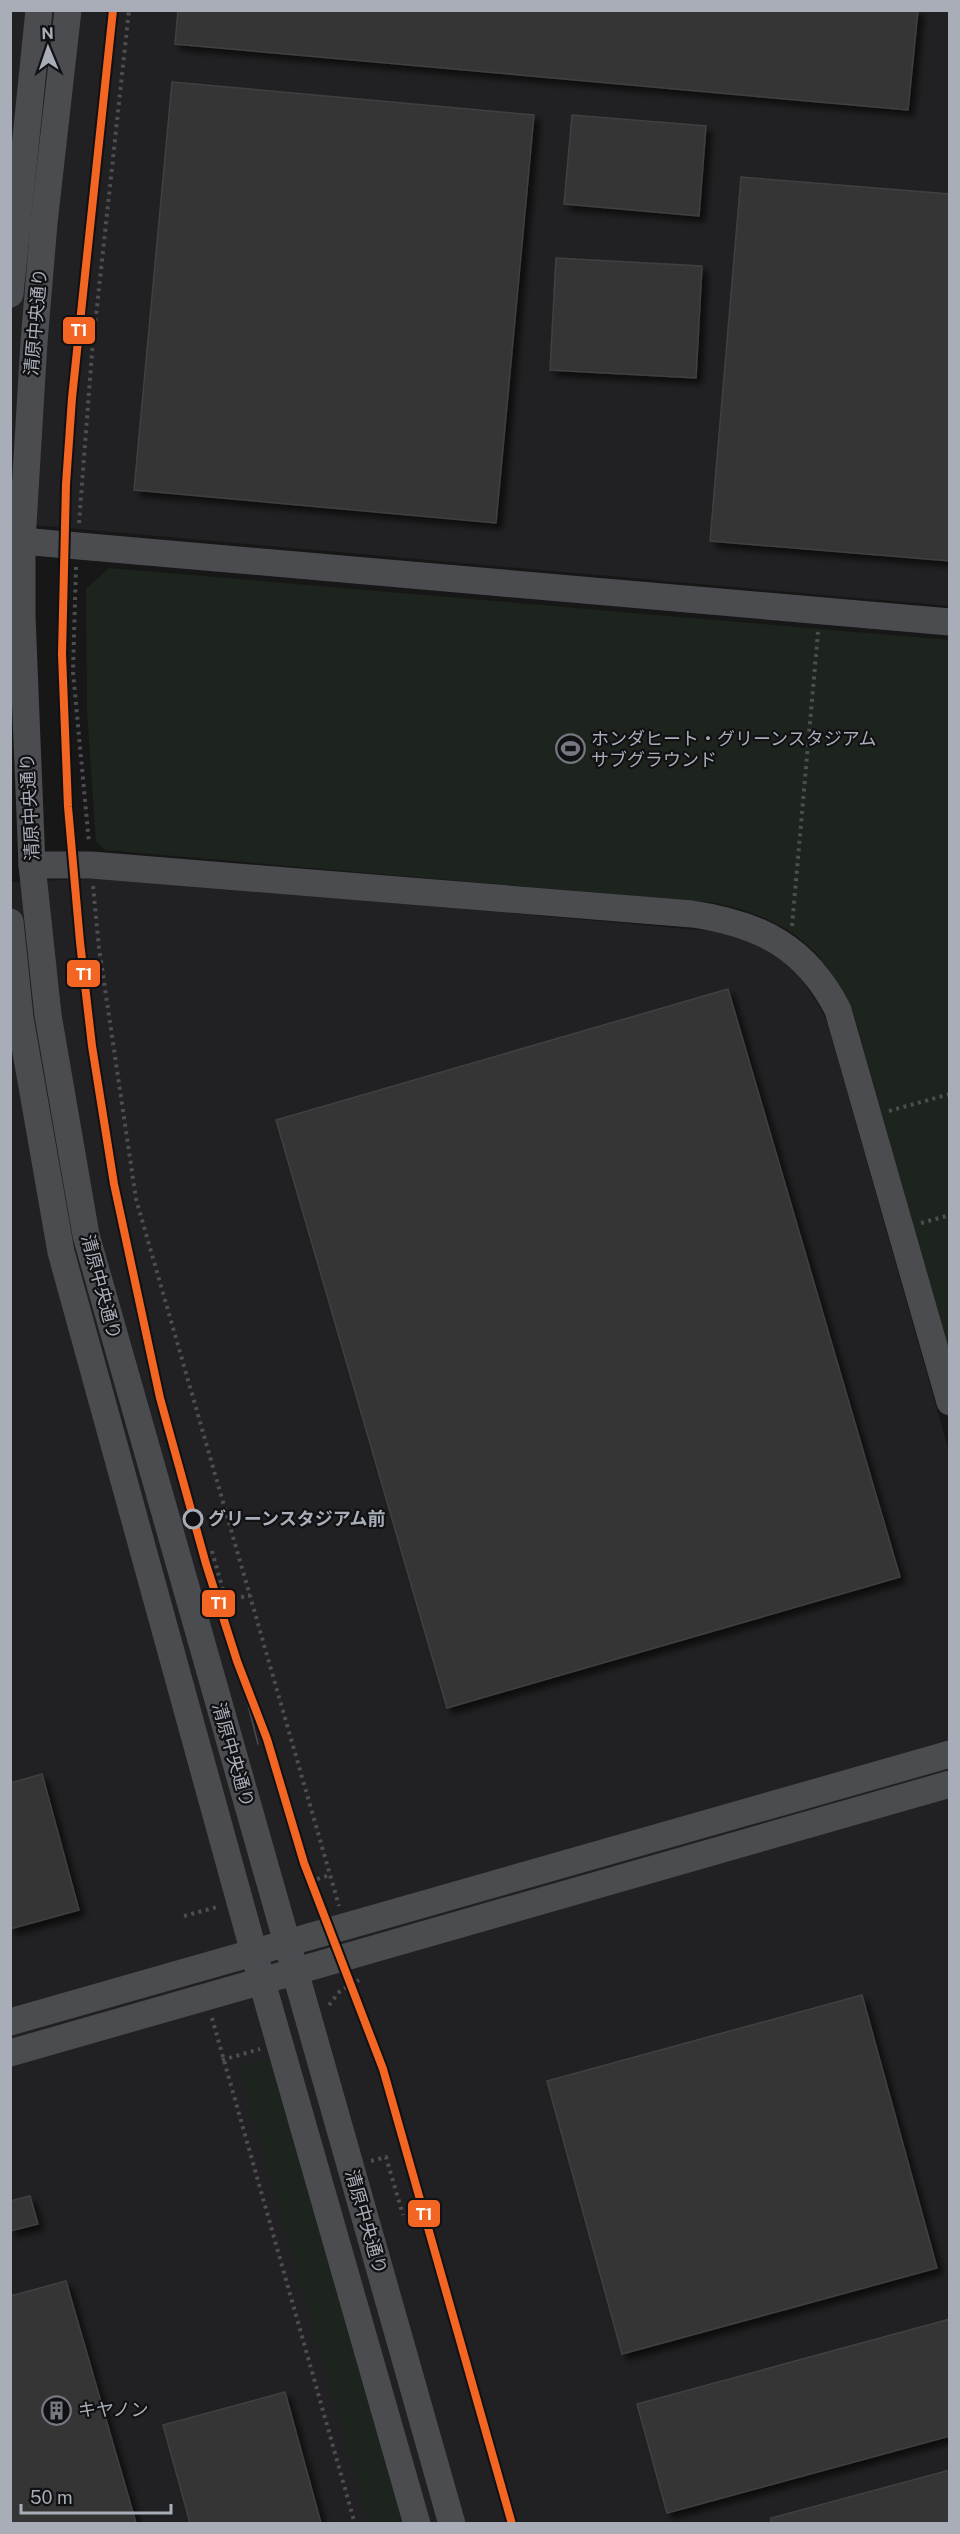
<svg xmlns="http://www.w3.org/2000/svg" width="960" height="2534" font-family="'Public Sans','Noto Sans JP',sans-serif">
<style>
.built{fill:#212123}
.green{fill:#1d241e}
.building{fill:#353536;stroke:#3f4043;stroke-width:1.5;filter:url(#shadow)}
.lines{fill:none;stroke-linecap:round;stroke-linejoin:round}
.path{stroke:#4d4e52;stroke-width:4;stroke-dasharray:3 4.5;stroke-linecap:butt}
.minor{stroke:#4b4c50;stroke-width:27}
.tram{stroke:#4b4c4f;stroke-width:1.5}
.tram-1-casing{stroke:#111113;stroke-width:12}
.tram-1{stroke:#f26522;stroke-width:8}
.stop-dot{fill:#111113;stroke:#a8adb8;stroke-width:3}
.labels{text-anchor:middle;stroke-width:4.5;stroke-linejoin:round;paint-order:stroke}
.street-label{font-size:18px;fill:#a8adb8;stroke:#111113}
.poi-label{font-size:18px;fill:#a8adb8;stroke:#111113;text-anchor:start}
.stop-label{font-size:18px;font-weight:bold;fill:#a8adb8;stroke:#111113;text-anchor:start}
.line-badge{stroke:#111113;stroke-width:2}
.badge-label{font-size:16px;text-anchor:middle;font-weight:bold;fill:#fff}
</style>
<defs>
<filter id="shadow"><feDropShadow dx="5.5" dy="5.5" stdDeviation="3" flood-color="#0009"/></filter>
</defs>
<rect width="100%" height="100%" fill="#171717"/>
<g class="built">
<path d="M10,11H949V606L11,523Z"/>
<path d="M112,878L721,932L751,941L778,956L801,978L821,1009L828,1024L949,1452V2523H11L10,882Z"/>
</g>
<g class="green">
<path d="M109,568L949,640V1351L854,1014C825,948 787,918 716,903L105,850L96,841L87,711L86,589Z"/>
<path d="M272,2058L404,2523H369L239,2067Z"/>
</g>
<g class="building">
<path d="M178,10H918L908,110L175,44Z"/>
<path d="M172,82L534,115L496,523L134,490Z"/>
<path d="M572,115L706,126L699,216L564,204Z"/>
<path d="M741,177L950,194V561L710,541Z"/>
<path d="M556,258L702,266L696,378L550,370Z"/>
<path d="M728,989L900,1577L447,1708L276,1120Z"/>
<path d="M42,1774L79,1910L10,1929V1783Z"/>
<path d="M862,1995L937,2268L622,2354L547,2081Z"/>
<path d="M30,2196L38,2224L10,2231V2201Z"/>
<path d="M66,2281L136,2523H10V2296Z"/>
<path d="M950,2319V2436L667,2513L637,2404Z"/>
<path d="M285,2392L321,2523H190L163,2425Z"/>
<path d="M950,2470V2523H771V2518Z"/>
</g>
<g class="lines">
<g class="path">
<path d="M79,523L92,353L129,10"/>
<path d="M76,567L73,672L89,843"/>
<path d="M93,886L99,948L136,1199L339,1906"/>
<path d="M792,926L818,632"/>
<path d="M889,1111L950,1094"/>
<path d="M921,1223L950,1215"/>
<path d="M212,1551L226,1601L250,1595"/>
<path d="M317,1879L330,1875"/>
<path d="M184,1916L217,1907"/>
<path d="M329,2005L340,1991L359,1980"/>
<path d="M212,2018L355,2524"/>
<path d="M222,2060L260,2049"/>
<path d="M371,2161L386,2157L403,2215"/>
</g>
<g class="minor">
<path d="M68,10L44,223L34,342L22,541V616L32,865L48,1015L86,1235L452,2524"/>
<path d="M10,294L39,10"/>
<path d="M10,540L950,622"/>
<path d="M32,865H91L692,914C760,924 806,947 838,1010L950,1402"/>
<path d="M10,922L20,1018L61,1252L262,1982L417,2524"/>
<path d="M10,2022L950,1754"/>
<path d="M10,2053L950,1784"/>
</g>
<path class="tram" d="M237,1661L258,1744"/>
<defs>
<path id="tram-1" d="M113,10L72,398L66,484L62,654L68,807L80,942L92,1046L114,1184L160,1398L206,1564L237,1661L267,1739L304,1863L383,2069L512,2524"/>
</defs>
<use href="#tram-1" class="tram-1-casing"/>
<use href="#tram-1" class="tram-1"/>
</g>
<defs>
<symbol id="stadium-ring" viewBox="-11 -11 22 22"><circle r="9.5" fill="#111113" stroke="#757880" stroke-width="1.5"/><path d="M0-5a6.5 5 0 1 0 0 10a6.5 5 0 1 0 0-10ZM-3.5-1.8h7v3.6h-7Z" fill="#757880"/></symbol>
<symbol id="building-ring" viewBox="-11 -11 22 22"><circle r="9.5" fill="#111113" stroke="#757880" stroke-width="1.5"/><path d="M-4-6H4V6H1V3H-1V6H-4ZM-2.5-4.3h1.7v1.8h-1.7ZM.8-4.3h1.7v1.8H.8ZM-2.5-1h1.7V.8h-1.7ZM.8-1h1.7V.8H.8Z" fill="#757880"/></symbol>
</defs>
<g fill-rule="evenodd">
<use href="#stadium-ring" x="554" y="732" width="33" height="33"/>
<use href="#building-ring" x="40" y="2394" width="33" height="33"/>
</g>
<circle class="stop-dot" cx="193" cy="1519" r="9"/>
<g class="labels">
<g class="street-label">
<text transform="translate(36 322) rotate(-85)" y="6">清原中央通り</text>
<text transform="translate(30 807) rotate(-93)" y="6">清原中央通り</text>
<text transform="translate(101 1287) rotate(75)" y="6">清原中央通り</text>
<text transform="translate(233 1755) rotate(74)" y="6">清原中央通り</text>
<text transform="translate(366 2222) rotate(74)" y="6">清原中央通り</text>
</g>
<g class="poi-label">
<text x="591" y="745">ホンダヒート・グリーンスタジアム<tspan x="591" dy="21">サブグラウンド</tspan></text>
<text x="78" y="2416">キヤノン</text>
</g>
<g class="stop-label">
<text x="208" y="1525">グリーンスタジアム前</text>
</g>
</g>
<g class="line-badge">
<rect x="62" y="316" width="34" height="29" rx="6" fill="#f26522"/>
<rect x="66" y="959" width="35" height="29" rx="6" fill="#f26522"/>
<rect x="201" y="1589" width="35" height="29" rx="6" fill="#f26522"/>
<rect x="407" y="2199" width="34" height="29" rx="6" fill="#f26522"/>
</g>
<g class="badge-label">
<text x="79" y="336">T1</text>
<text x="84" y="980">T1</text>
<text x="219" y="1609">T1</text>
<text x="424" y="2220">T1</text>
</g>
<rect width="960" height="2534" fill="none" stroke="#a8adb8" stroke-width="24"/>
<g transform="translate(48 48) rotate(358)" stroke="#111113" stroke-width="4.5" paint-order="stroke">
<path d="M0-4.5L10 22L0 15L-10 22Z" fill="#a8adb8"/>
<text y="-9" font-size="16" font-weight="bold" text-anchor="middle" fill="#a8adb8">N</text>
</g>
<path d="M21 2504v9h150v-9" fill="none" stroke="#a8adb8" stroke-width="3"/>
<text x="30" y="2504" font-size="18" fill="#a8adb8" stroke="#111113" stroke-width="4.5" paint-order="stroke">50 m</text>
</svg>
